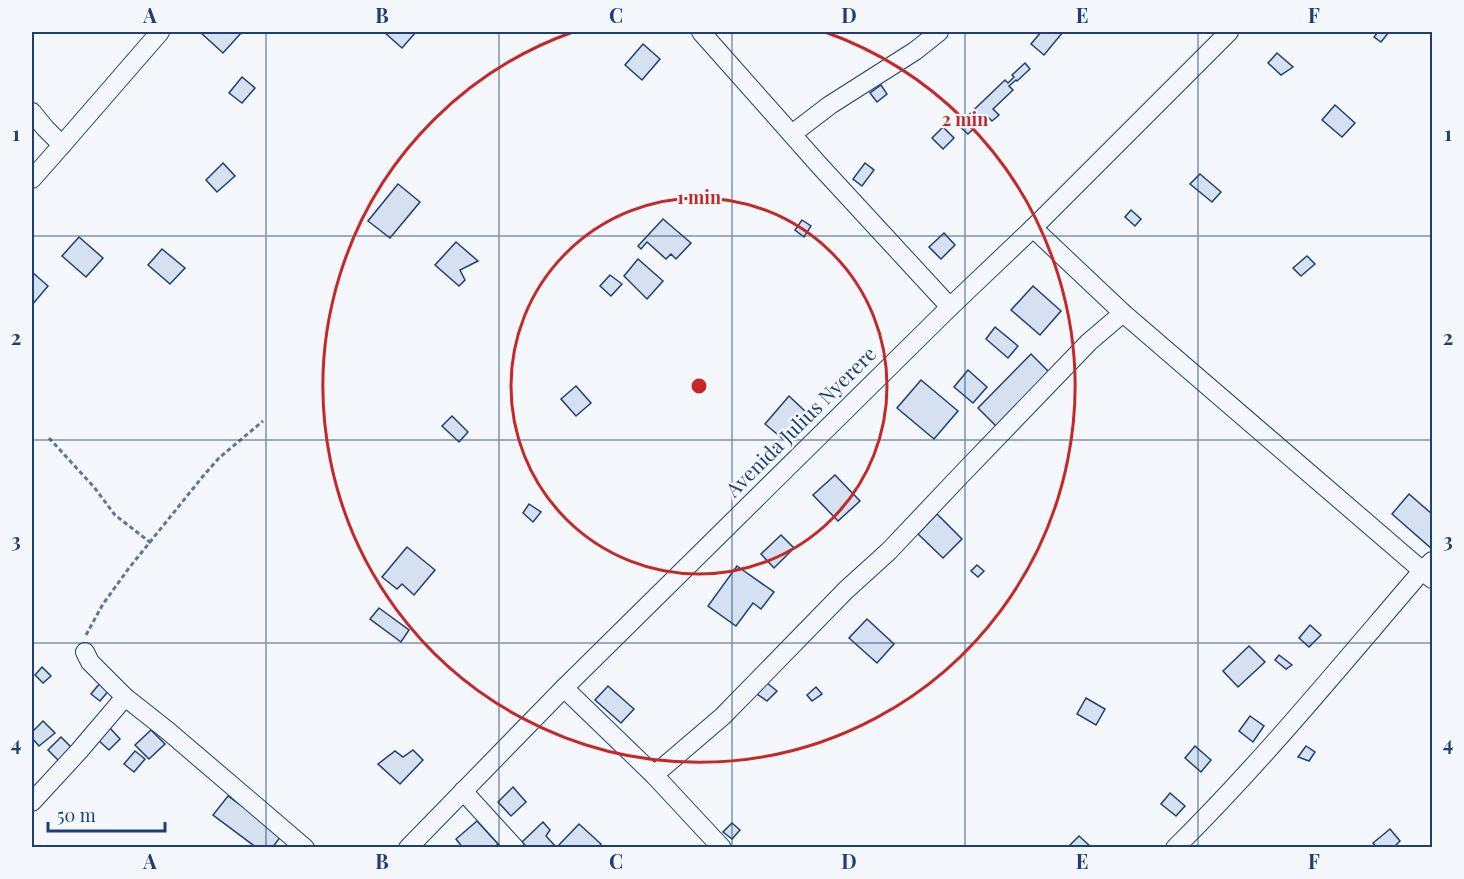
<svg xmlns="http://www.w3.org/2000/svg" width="1464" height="879" font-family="'Playfair Display',serif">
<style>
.building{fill:#d5e0f0;stroke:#1d3f73;stroke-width:1.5}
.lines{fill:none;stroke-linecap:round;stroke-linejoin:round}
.minor-casing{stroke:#1d3f73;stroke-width:20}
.path{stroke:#5e769c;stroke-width:3;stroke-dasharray:4.5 3;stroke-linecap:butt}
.minor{stroke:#f4f7fb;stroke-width:18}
.grid{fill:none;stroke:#1d3f73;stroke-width:1.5;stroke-opacity:0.55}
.ring{fill:none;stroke:#c62828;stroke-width:3}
.labels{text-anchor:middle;stroke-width:4.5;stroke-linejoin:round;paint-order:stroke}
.street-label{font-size:20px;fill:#1d3f73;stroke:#f4f7fb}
.centre{fill:#c62828;stroke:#f4f7fb;stroke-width:3}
.ring-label{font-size:18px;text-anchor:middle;font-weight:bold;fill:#c62828;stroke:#f4f7fb;stroke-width:4.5;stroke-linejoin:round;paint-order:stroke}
.neatline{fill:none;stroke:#1d3f73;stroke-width:2}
.grid-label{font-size:20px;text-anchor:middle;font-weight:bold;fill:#1d3f73}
</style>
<rect width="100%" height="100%" fill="#f4f7fb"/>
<g class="building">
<path d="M200,32H242L223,53Z"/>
<path d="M384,32H416L402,48Z"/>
<path d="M1041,32H1063L1044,55L1031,44Z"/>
<path d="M1378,32H1389L1381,42L1374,37Z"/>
<path d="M643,44L660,59L642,80L625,65Z"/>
<path d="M1277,53L1293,67L1281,75L1268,63Z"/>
<path d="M1025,63L1030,69L1017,81L1016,80L1009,86L1013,90L993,109L999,115L992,121L987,116L968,134L958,125L1005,80L1008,83L1014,77L1012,75Z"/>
<path d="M242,77L255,88L242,103L229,93Z"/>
<path d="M881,85L887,94L877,102L870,93Z"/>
<path d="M1335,105L1355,123L1342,137L1322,120Z"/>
<path d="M943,127L954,138L943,149L932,138Z"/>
<path d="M223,163L235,176L217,192L206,180Z"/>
<path d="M865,163L874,170L862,186L853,179Z"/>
<path d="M1200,174L1221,192L1212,202L1190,184Z"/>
<path d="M398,184L420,202L390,238L368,221Z"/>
<path d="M1131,210L1141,219L1135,226L1125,217Z"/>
<path d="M663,219L691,243L676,259L671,254L666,259L647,242L641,249L638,246Z"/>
<path d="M802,220L811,226L804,237L795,230Z"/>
<path d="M944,233L955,245L941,259L929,247Z"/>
<path d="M79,237L103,258L86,277L62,256Z"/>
<path d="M456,242L478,261L460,270L465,280L459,286L435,265Z"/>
<path d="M162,249L185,268L170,284L148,265Z"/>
<path d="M1307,256L1315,264L1301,276L1293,268Z"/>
<path d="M638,259L663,281L647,299L624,276Z"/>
<path d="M32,272L48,286L32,305Z"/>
<path d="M610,275L622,284L611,296L600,286Z"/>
<path d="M1033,286L1061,311L1040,335L1011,310Z"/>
<path d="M995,327L1018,346L1008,358L986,339Z"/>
<path d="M1031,354L1052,375L999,429L978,408Z"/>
<path d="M968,370L987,387L973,403L954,387Z"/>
<path d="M921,380L958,411L934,439L897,408Z"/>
<path d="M576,386L591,403L576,416L561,399Z"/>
<path d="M789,396L806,412L783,439L765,424Z"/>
<path d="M452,416L468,432L459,442L442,426Z"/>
<path d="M835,475L860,501L838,521L813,495Z"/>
<path d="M1409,494L1432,514V549L1392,514Z"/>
<path d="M529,504L541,512L533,522L523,513Z"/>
<path d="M937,514L962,539L943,558L918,534Z"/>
<path d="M781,535L794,548L774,568L761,554Z"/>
<path d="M407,547L435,570L414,595L402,584L397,589L382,577Z"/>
<path d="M977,565L984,571L978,577L971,571Z"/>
<path d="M737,566L774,592L761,609L753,603L736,626L708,606Z"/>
<path d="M379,608L409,630L401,642L370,619Z"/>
<path d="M867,619L894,644L877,663L849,638Z"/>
<path d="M1310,625L1321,635L1309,647L1299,638Z"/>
<path d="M1249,646L1265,662L1238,687L1223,671Z"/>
<path d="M1279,655L1292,665L1286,669L1275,660Z"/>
<path d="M42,667L51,676L43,683L35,675Z"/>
<path d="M101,682L110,689L100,701L91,694Z"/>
<path d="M767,683L777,691L767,701L757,694Z"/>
<path d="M608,686L634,709L621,723L595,700Z"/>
<path d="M816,687L822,694L812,701L807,695Z"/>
<path d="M1086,698L1105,709L1096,725L1077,714Z"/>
<path d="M1250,716L1264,726L1253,742L1239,731Z"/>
<path d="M43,721L55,733L39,746L32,738V732Z"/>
<path d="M110,728L120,739L109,750L98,740Z"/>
<path d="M151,730L165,744L149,759L135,745Z"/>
<path d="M61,737L73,749L60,762L48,750Z"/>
<path d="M1195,746L1211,760L1201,772L1185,758Z"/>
<path d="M1306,746L1315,752L1309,761L1298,757Z"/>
<path d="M413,750L423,760L400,784L378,764L395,751L403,757Z"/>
<path d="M135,751L145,759L134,772L124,764Z"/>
<path d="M513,787L526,802L511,816L498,802Z"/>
<path d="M1170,793L1185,806L1176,816L1161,804Z"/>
<path d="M228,796L282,835L272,848H257L213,815Z"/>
<path d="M477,821L498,844L494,848H463L456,839Z"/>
<path d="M543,822L550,830L546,836L556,847L528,848L522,842Z"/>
<path d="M732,823L740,830L732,839L723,832Z"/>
<path d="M579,824L601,844L598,848H560L558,846Z"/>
<path d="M1390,829L1400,841L1393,848H1377L1373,843Z"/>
<path d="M1079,836L1091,847L1090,848L1068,847Z"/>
</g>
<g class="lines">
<defs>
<g id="minor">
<path d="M701,32L819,165L950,307"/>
<path d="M32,112L45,128L62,145"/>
<path d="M792,134L830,105L915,51L939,32"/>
<path d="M32,179L62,145L160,32"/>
<path d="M1033,228L1123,313L1432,579"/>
<path d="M85,652L90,662L125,697L168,731L305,848"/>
<path d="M564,688L654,775L723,716L846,590L889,551L960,476L1089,342L1123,313"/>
<path d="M654,775L722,848"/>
<path d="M463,791L515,848"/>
<path d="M32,802L79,751L125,697"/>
<path d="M408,848L564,688L950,307L1033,228L1229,32"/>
<path d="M1175,848C1263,761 1342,664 1422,571L1432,561"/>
</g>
</defs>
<use href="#minor" class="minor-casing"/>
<g class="path">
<path d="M49,438L94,487L115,515L151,543"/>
<path d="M86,635L103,604L129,568L204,475L219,458L263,421"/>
</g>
<use href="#minor" class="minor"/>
</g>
<path class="grid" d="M266,32V848M499,32V848M732,32V848M965,32V848M1198,32V848M32,236H1432M32,440H1432M32,643H1432"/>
<g class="ring">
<circle cx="699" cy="386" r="188"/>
<path d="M825 32A376 376 0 1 1 573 32"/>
</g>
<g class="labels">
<g class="street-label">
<text transform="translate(801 422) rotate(-45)" y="7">Avenida Julius Nyerere</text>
</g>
</g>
<circle cx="699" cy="386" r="9" class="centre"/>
<g class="ring-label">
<text x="965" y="126">2 min</text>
<text x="699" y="204">1 min</text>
</g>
<rect width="1464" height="879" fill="none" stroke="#f4f7fb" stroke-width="66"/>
<path d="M48 822v9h117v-9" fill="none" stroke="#1d3f73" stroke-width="3"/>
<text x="57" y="822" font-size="18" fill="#1d3f73" stroke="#f4f7fb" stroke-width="4.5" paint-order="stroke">50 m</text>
<rect x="33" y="33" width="1398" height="813" class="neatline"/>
<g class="grid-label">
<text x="150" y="23">A</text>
<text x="382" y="23">B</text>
<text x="616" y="23">C</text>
<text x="849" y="23">D</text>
<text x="1082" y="23">E</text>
<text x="1314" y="23">F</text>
<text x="16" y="141">1</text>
<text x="1448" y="141">1</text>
<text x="16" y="345">2</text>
<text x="1448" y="345">2</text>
<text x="16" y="548">3</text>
<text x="1448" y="548">3</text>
<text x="16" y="751">4</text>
<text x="1448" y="751">4</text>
<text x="150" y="869">A</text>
<text x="382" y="869">B</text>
<text x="616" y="869">C</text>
<text x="849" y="869">D</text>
<text x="1082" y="869">E</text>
<text x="1314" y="869">F</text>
</g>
</svg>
